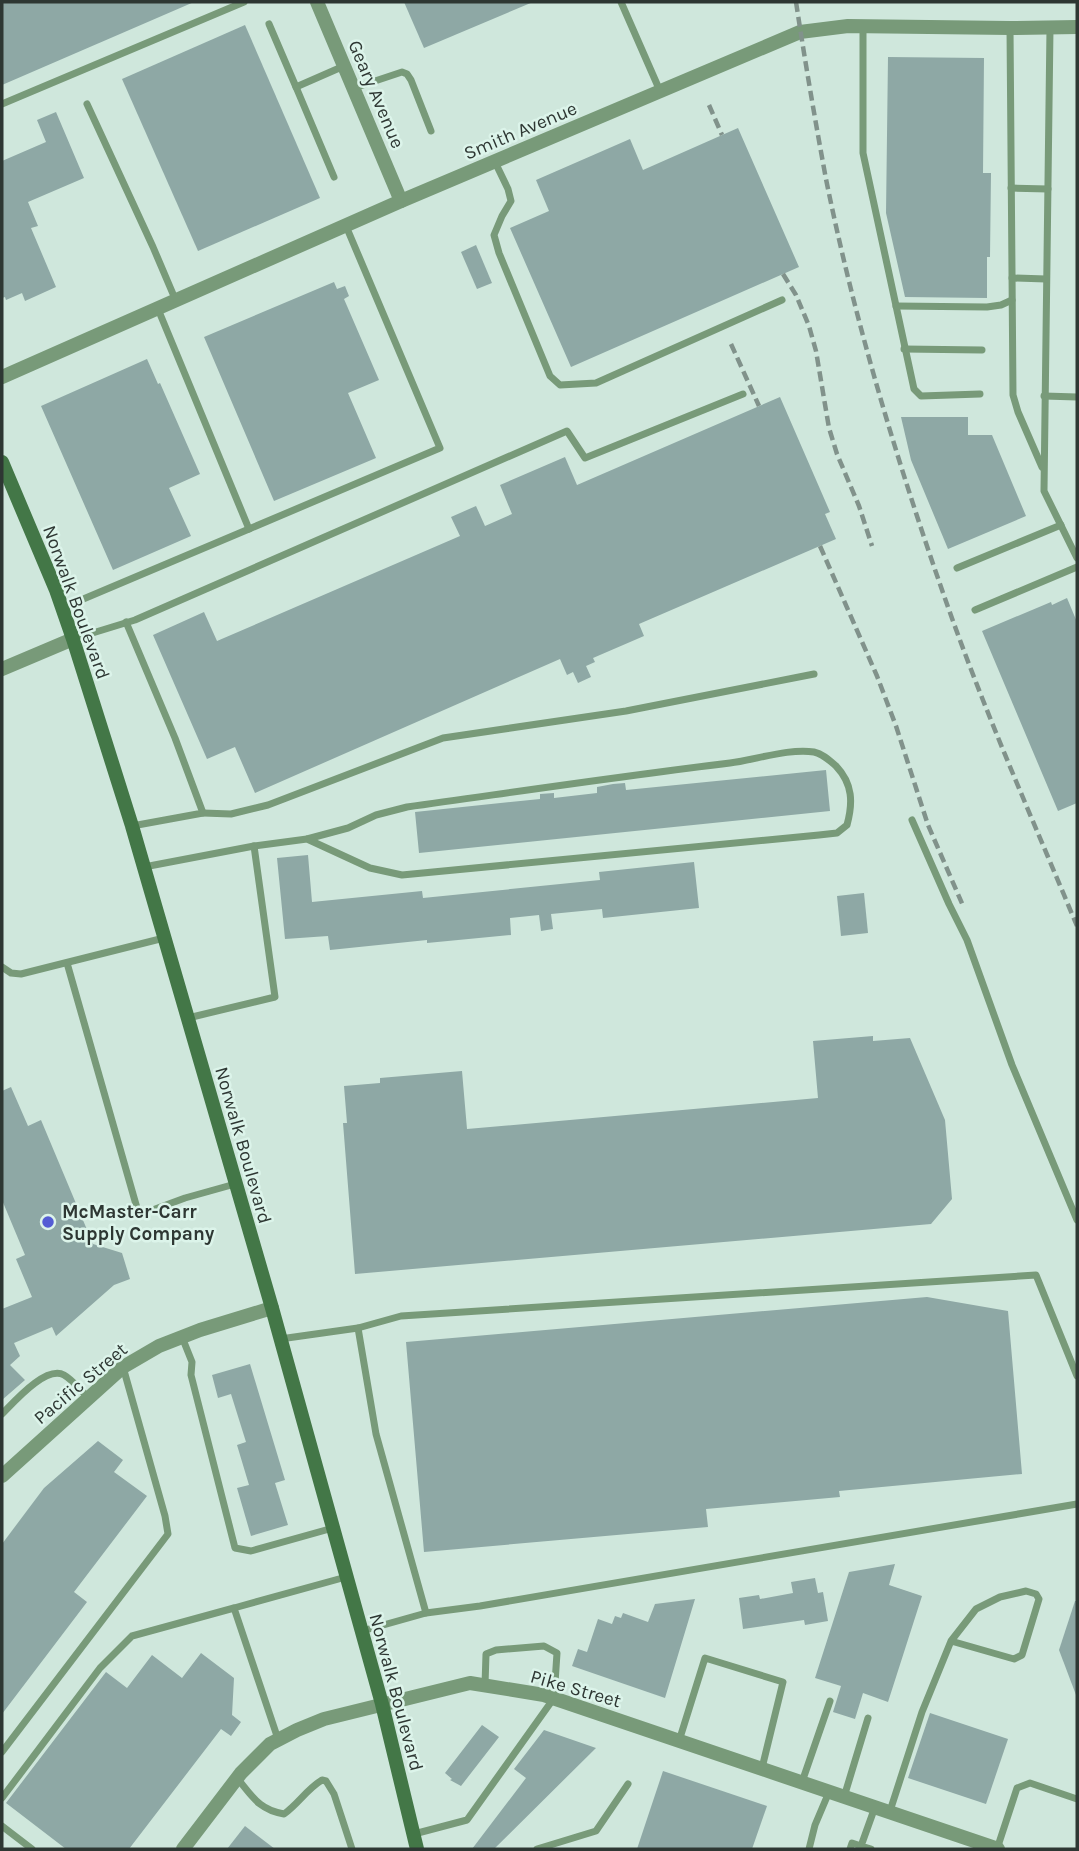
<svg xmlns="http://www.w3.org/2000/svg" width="1079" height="1851" font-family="Karla,sans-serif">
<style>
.building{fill:#8ea8a5}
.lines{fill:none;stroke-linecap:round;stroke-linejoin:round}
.service{stroke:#789a79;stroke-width:7}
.minor{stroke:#789a79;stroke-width:14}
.secondary{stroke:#437747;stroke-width:14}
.rail{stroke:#81928b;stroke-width:4.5;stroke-dasharray:10 5;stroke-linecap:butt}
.poi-dot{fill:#545dd4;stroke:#dcf4ea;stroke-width:2.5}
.labels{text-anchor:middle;stroke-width:5;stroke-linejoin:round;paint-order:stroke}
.street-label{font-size:19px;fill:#2e3733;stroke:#dcf4ea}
.poi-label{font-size:19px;font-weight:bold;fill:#2e3733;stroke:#dcf4ea;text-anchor:start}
</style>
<rect width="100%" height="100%" fill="#cfe7dc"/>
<g class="building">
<path d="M2,2H194L2,85Z"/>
<path d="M404,2H533L424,48Z"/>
<path d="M245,25L320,198L198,251L122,79Z"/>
<path d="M888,57L984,58L983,173H991L990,257H987V298L905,297L886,213Z"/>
<path d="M56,112L84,178L28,202L38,226L31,228L56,287L25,301L22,293L6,300L5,297L2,298V161L46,142L37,120Z"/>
<path d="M738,128L799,267L571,367L510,228L549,211L536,180L630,139L643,170Z"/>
<path d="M476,245L492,283L477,289L461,252Z"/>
<path d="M334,282L337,289L345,286L349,296L344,299L379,380L348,393L376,458L274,501L204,337Z"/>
<path d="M147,359L158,384L160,383L200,474L169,488L191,536L113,570L41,406Z"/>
<path d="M780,397L830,512L825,514L836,539L639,624L644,636L593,658L595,662L586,666L591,677L578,683L573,672L567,675L560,659L255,793L235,747L207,759L153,635L204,612L217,641L460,536L451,517L476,506L485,526L512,514L500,485L565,457L577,485Z"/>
<path d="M901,417H968V435H992L1026,516L948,549L911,460Z"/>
<path d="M1067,598L1077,622V803L1058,811L982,631L1051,602L1052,605Z"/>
<path d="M826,770L830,811L419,853L415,812L540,799V794L554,793V798L597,793V787L613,784L625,783L626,790Z"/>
<path d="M308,855L312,902L422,891L423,898L600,880L599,872L694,862L699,908L603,918L602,909L551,914L553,929L541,931L539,915L510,918L511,935L427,943V940L330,950L328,936L285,939L277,858Z"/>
<path d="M864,893L868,933L841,936L837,896Z"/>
<path d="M873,1036V1041L910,1038L945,1120L952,1199L931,1224L355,1274L343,1123H347L344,1086L380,1083V1078L462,1071L467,1129L818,1098L813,1041Z"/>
<path d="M11,1087L28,1126L41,1120L93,1244L122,1253L130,1279L114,1285L56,1336L52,1327L14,1343L20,1356L10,1365L25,1380L2,1400V1309L32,1297L16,1259L25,1255L2,1200V1091Z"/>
<path d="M927,1297L1008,1311L1022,1474L839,1491L840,1497L706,1509L708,1527L424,1552L406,1342Z"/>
<path d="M250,1364L285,1480L275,1483L288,1525L251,1536L237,1488L249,1485L237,1445L246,1442L231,1394L218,1398L212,1375Z"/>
<path d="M98,1441L123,1460L114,1472L147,1496L74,1592L87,1602L2,1714V1544L44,1488Z"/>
<path d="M895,1564L889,1585L922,1596L888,1702L863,1693L855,1719L833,1712L841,1686L815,1678L849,1572Z"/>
<path d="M815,1578L818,1593L823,1592L828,1621L805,1625L804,1620L743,1629L739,1598L759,1595L760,1599L793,1593L791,1582Z"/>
<path d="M695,1599L665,1698L572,1666L578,1649L587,1652L598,1619L612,1624L615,1616L621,1618L623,1613L648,1622L655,1604Z"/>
<path d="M1075,1601H1077L1076,1695L1059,1650Z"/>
<path d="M201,1653L234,1678L232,1715L241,1722L231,1736L221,1729L129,1849H66L6,1803L106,1672L127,1688L152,1655L182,1678Z"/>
<path d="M930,1713L1008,1739L986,1804L908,1778Z"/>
<path d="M482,1725L499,1737L461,1786L450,1780L452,1779L445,1773Z"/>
<path d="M544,1730L596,1748L494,1849H472L526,1778L514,1769Z"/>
<path d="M663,1771L767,1806L752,1849H637Z"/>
<path d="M245,1826L275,1849H227Z"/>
</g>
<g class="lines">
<g class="service">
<path d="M621,2L660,91"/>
<path d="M269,24L296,87L344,66"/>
<path d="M863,26V153L914,389L921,396L980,394"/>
<path d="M1010,28L1013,395L1018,412L1042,467"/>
<path d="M1050,28L1044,491L1077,558"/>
<path d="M296,87L334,177"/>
<path d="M354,88L402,72L407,74L411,80L431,131"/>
<path d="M2,104L244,2"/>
<path d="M87,104L153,247L176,301"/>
<path d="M495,162L508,189L511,201L502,216L494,235L499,253L550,376L560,385L596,383L782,300"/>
<path d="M1011,188L1048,189"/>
<path d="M1012,278L1046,279"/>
<path d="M896,306L987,307L1001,305L1012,300"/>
<path d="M158,309L249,529L440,448L346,226"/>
<path d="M904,349L982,350"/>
<path d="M1044,396L1077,397"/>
<path d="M957,568L1061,525"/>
<path d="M62,608L249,529"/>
<path d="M975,610L1077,567"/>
<path d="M126,622L175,738L203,813L132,826"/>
<path d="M73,639L135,620L567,431L585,458L743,394"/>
<path d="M203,813L231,814L268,805L443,738L626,711L814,674"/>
<path d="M912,820L949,904L967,940L1012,1065L1077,1220"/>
<path d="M254,846L307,839L348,828L376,815L407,807C515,792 622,776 730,763C755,760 789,748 814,752C823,754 829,760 836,766C853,784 853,803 847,825L837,833L819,835L402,875L370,868L307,839"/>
<path d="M144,867L254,846L275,997L188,1018"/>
<path d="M67,963L139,1215L185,1198L235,1184"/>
<path d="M2,967L11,973L21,974L164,938"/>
<path d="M358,1328L401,1316L1036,1275L1077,1376"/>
<path d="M182,1337L192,1362L191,1375L235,1548L251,1551L333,1528"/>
<path d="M280,1339L358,1328L376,1434L426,1613L362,1631"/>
<path d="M2,1414C14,1402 46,1365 64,1375C73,1380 81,1391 89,1398"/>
<path d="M426,1613L480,1606L1077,1504"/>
<path d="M278,1739L234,1608L346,1577"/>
<path d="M679,1741L705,1658L783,1682L762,1768"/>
<path d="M2,1752L168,1534L165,1516L123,1367"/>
<path d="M237,1778C252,1796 259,1810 284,1814C298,1804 307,1789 322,1780L326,1781L334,1794L352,1849"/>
<path d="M802,1782L830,1701"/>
<path d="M844,1797L868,1718"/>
<path d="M2,1798L100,1668L132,1636L234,1608"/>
<path d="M890,1811L922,1712L951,1641L976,1609L1000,1597L1026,1591L1036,1594L1039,1599L1022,1655L1014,1659L951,1641"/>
<path d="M2,1826L32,1849"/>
<path d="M414,1834L467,1820L554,1698L557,1653L544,1646L496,1650L486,1654L485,1685"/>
<path d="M537,1849L596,1831L628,1784"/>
<path d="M809,1849L815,1825L829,1792"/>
<path d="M850,1849L852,1843L861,1846"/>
<path d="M871,1849L861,1846L875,1807"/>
<path d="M997,1849L1017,1788L1030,1783L1077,1799"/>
</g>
<g class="minor">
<path d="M317,2L401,201"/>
<path d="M2,377L401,201L800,32L848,26L1010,28L1077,27"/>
<path d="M2,669L73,639"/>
<path d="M2,1476L123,1367L159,1346L200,1330L272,1308"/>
<path d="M183,1849L241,1773L270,1744L297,1730L324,1719L470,1683L544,1695L998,1849"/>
</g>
<path class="secondary" d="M2,462L56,590L73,639L132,826L272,1308L382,1704L417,1849"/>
<g class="rail">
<path d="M796,2C805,61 815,120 826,179C855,323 899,468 948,607C986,715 1033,820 1077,926"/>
<path d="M709,105L722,135"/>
<path d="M783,274L796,295L809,326L816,351L829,428L837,454L859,506L872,546"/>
<path d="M731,344L759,406"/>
<path d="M820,546L877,676L896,726L928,825L964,908"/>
</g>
</g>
<circle class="poi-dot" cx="48" cy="1222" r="7"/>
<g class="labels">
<g class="street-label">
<text transform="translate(377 94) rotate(67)" y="7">Geary Avenue</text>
<text transform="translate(520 130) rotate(-23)" y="7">Smith Avenue</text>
<text transform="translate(77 602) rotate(70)" y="7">Norwalk Boulevard</text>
<text transform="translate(244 1145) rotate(74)" y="7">Norwalk Boulevard</text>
<text transform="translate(80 1383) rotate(-40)" y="7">Pacific Street</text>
<text transform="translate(576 1688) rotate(16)" y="7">Pike Street</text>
<text transform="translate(397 1692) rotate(75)" y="7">Norwalk Boulevard</text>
</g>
<g class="poi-label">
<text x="62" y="1218">McMaster-Carr<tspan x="62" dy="22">Supply Company</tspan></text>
</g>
</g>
<rect width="1079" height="1851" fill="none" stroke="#2e3733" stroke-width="7"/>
</svg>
